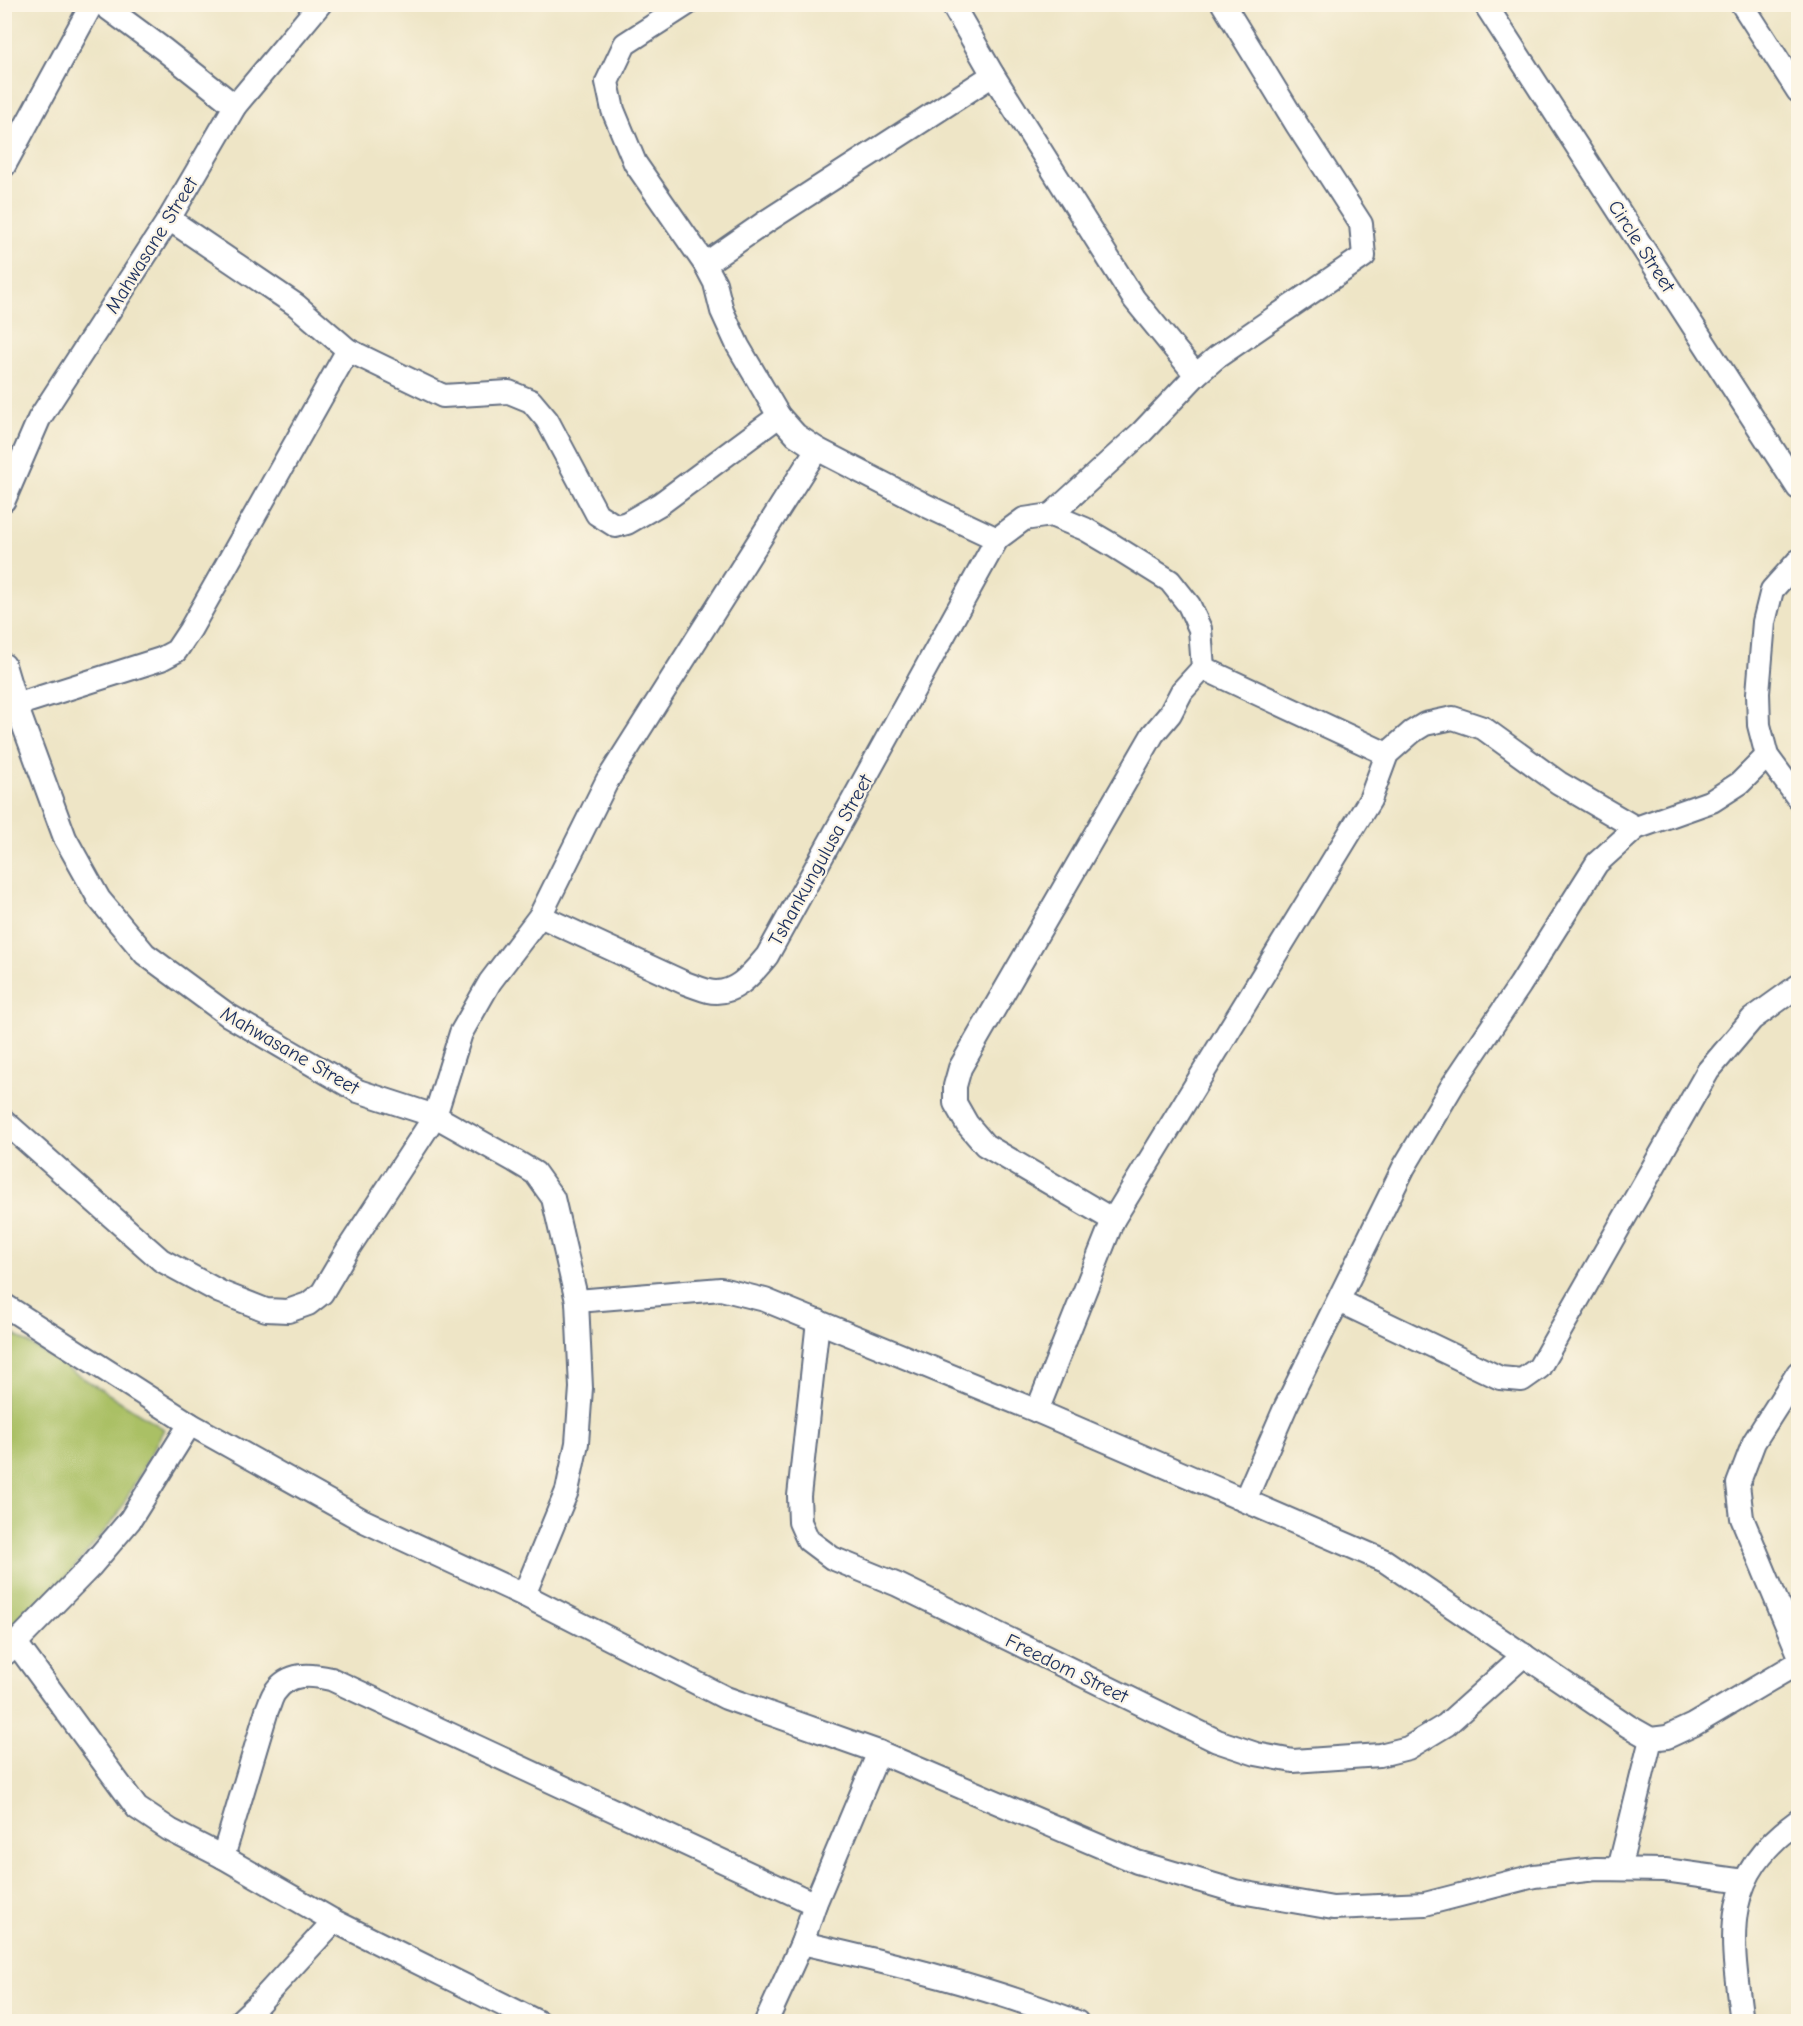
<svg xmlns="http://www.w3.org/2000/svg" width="1803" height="2026" font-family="'Comic Neue',sans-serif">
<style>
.green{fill:#aac065;stroke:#627862;stroke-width:1.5}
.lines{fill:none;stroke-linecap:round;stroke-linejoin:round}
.minor-casing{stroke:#656f82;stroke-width:26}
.minor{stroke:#fff;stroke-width:22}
.labels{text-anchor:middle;stroke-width:4.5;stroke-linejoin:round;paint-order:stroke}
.street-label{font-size:20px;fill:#1b2f5e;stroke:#fcf5e5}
</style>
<rect width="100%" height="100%" fill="#fcf5e5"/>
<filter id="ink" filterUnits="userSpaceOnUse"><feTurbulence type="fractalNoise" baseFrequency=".0167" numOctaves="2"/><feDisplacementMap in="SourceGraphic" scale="12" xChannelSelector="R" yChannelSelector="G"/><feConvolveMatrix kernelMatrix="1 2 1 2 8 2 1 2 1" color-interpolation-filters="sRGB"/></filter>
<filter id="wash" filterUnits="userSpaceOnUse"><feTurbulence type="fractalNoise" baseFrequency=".008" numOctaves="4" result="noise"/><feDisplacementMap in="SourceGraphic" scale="24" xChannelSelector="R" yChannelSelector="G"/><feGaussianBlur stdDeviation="1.35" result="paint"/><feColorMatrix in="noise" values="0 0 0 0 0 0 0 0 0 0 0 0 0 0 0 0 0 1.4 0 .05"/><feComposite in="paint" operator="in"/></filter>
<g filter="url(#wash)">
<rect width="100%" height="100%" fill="#eee5c6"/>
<path class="green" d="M4,1328L164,1429L117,1516L54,1592L5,1634Z"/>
</g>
<g filter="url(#ink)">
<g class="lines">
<defs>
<g id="minor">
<path d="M102,4L163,49L235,106"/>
<path d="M687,4L625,44L607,82L613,110L635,163L705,264L715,283L722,311L738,346L779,416L796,435L817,449L927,506L997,539L1024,519L1051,515L1085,529L1114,546L1170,581L1189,605L1200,629L1203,668L1182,691L1170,714L1153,734L960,1068L955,1086V1103L967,1124L985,1145L1113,1220"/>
<path d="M1485,4L1798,488"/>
<path d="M1742,4L1798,91"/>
<path d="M993,75L1134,299L1196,375L1217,357L1364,256L1361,224L1297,125L1223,4"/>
<path d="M4,166L92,4"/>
<path d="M169,219L296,305L348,350L443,396L509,392L531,401L547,420L597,514L616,526L627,523L660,504L779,416"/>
<path d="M705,264L767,221L993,75L952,4"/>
<path d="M4,500L39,419L169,219L235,106L320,4"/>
<path d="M1051,515L1142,432L1196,375"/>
<path d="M1798,561L1772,590L1764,622L1758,693L1759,725L1767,756L1798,798"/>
<path d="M4,665L16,705L65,838L99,899L145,954L228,1015L358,1091L435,1116L515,1161L535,1173L553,1198L577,1301L581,1388L577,1443L567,1491L524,1595"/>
<path d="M1203,668L1387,754"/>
<path d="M4,700L16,705L161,659L176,651L190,630L348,350"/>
<path d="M540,916L685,983C693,986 701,989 708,991C734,997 752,974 767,956L997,539"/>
<path d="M4,1121L161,1260L220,1292L266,1310L288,1311L308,1304L322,1293L348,1249L435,1116L461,1033L490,982L540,916L607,781L817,449"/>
<path d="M577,1301L721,1289L765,1300L1037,1411L1385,1561L1628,1726L1651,1739L1667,1737L1693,1725L1798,1663"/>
<path d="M1339,1301L1500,1378L1522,1380L1539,1368L1708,1071L1752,1019L1798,986"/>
<path d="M4,1305L190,1424L364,1521L524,1595L726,1698L879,1752L1137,1862L1235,1891L1333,1908L1425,1904L1534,1876L1596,1869L1665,1870L1744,1881"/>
<path d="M818,1321L799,1496L800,1522L808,1540L832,1558L898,1585L1217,1741L1256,1754L1293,1761L1380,1755L1408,1748L1446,1725L1524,1655"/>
<path d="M1798,1373L1754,1442L1738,1484L1742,1518L1798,1652"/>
<path d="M1037,1411L1113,1220L1370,800L1387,754L1412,732L1425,724L1453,718L1483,728L1559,783L1636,828"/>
<path d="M1245,1500L1286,1406L1404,1167L1454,1083L1520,985L1597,863L1636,828L1712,801L1740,783L1767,756"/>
<path d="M16,1643L137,1808L170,1830L223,1857L334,1921L538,2022"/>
<path d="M6,1653L90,1567L130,1520L190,1424"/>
<path d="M223,1857L267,1710C270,1704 271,1697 275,1692C289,1672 310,1674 331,1679L815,1904"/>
<path d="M1619,1869L1651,1739"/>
<path d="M802,1943C895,1964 989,1987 1077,2022"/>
<path d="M239,2022L257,2005L334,1921"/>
<path d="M766,2022L802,1943L815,1904L879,1752"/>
<path d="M1742,2022C1731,1936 1719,1878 1798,1821"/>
</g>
</defs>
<use href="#minor" class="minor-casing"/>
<use href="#minor" class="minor"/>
</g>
</g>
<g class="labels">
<g class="street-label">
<text transform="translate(151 245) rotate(-58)" y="7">Mahwasane Street</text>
<text transform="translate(1642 246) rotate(57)" y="7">Circle Street</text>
<text transform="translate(820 860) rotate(-61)" y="7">Tshankungulusa Street</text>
<text transform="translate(290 1050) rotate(30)" y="7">Mahwasane Street</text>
<text transform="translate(1067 1668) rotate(26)" y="7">Freedom Street</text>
</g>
</g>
<rect width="1803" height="2026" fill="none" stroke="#fcf5e5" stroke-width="24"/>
</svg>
